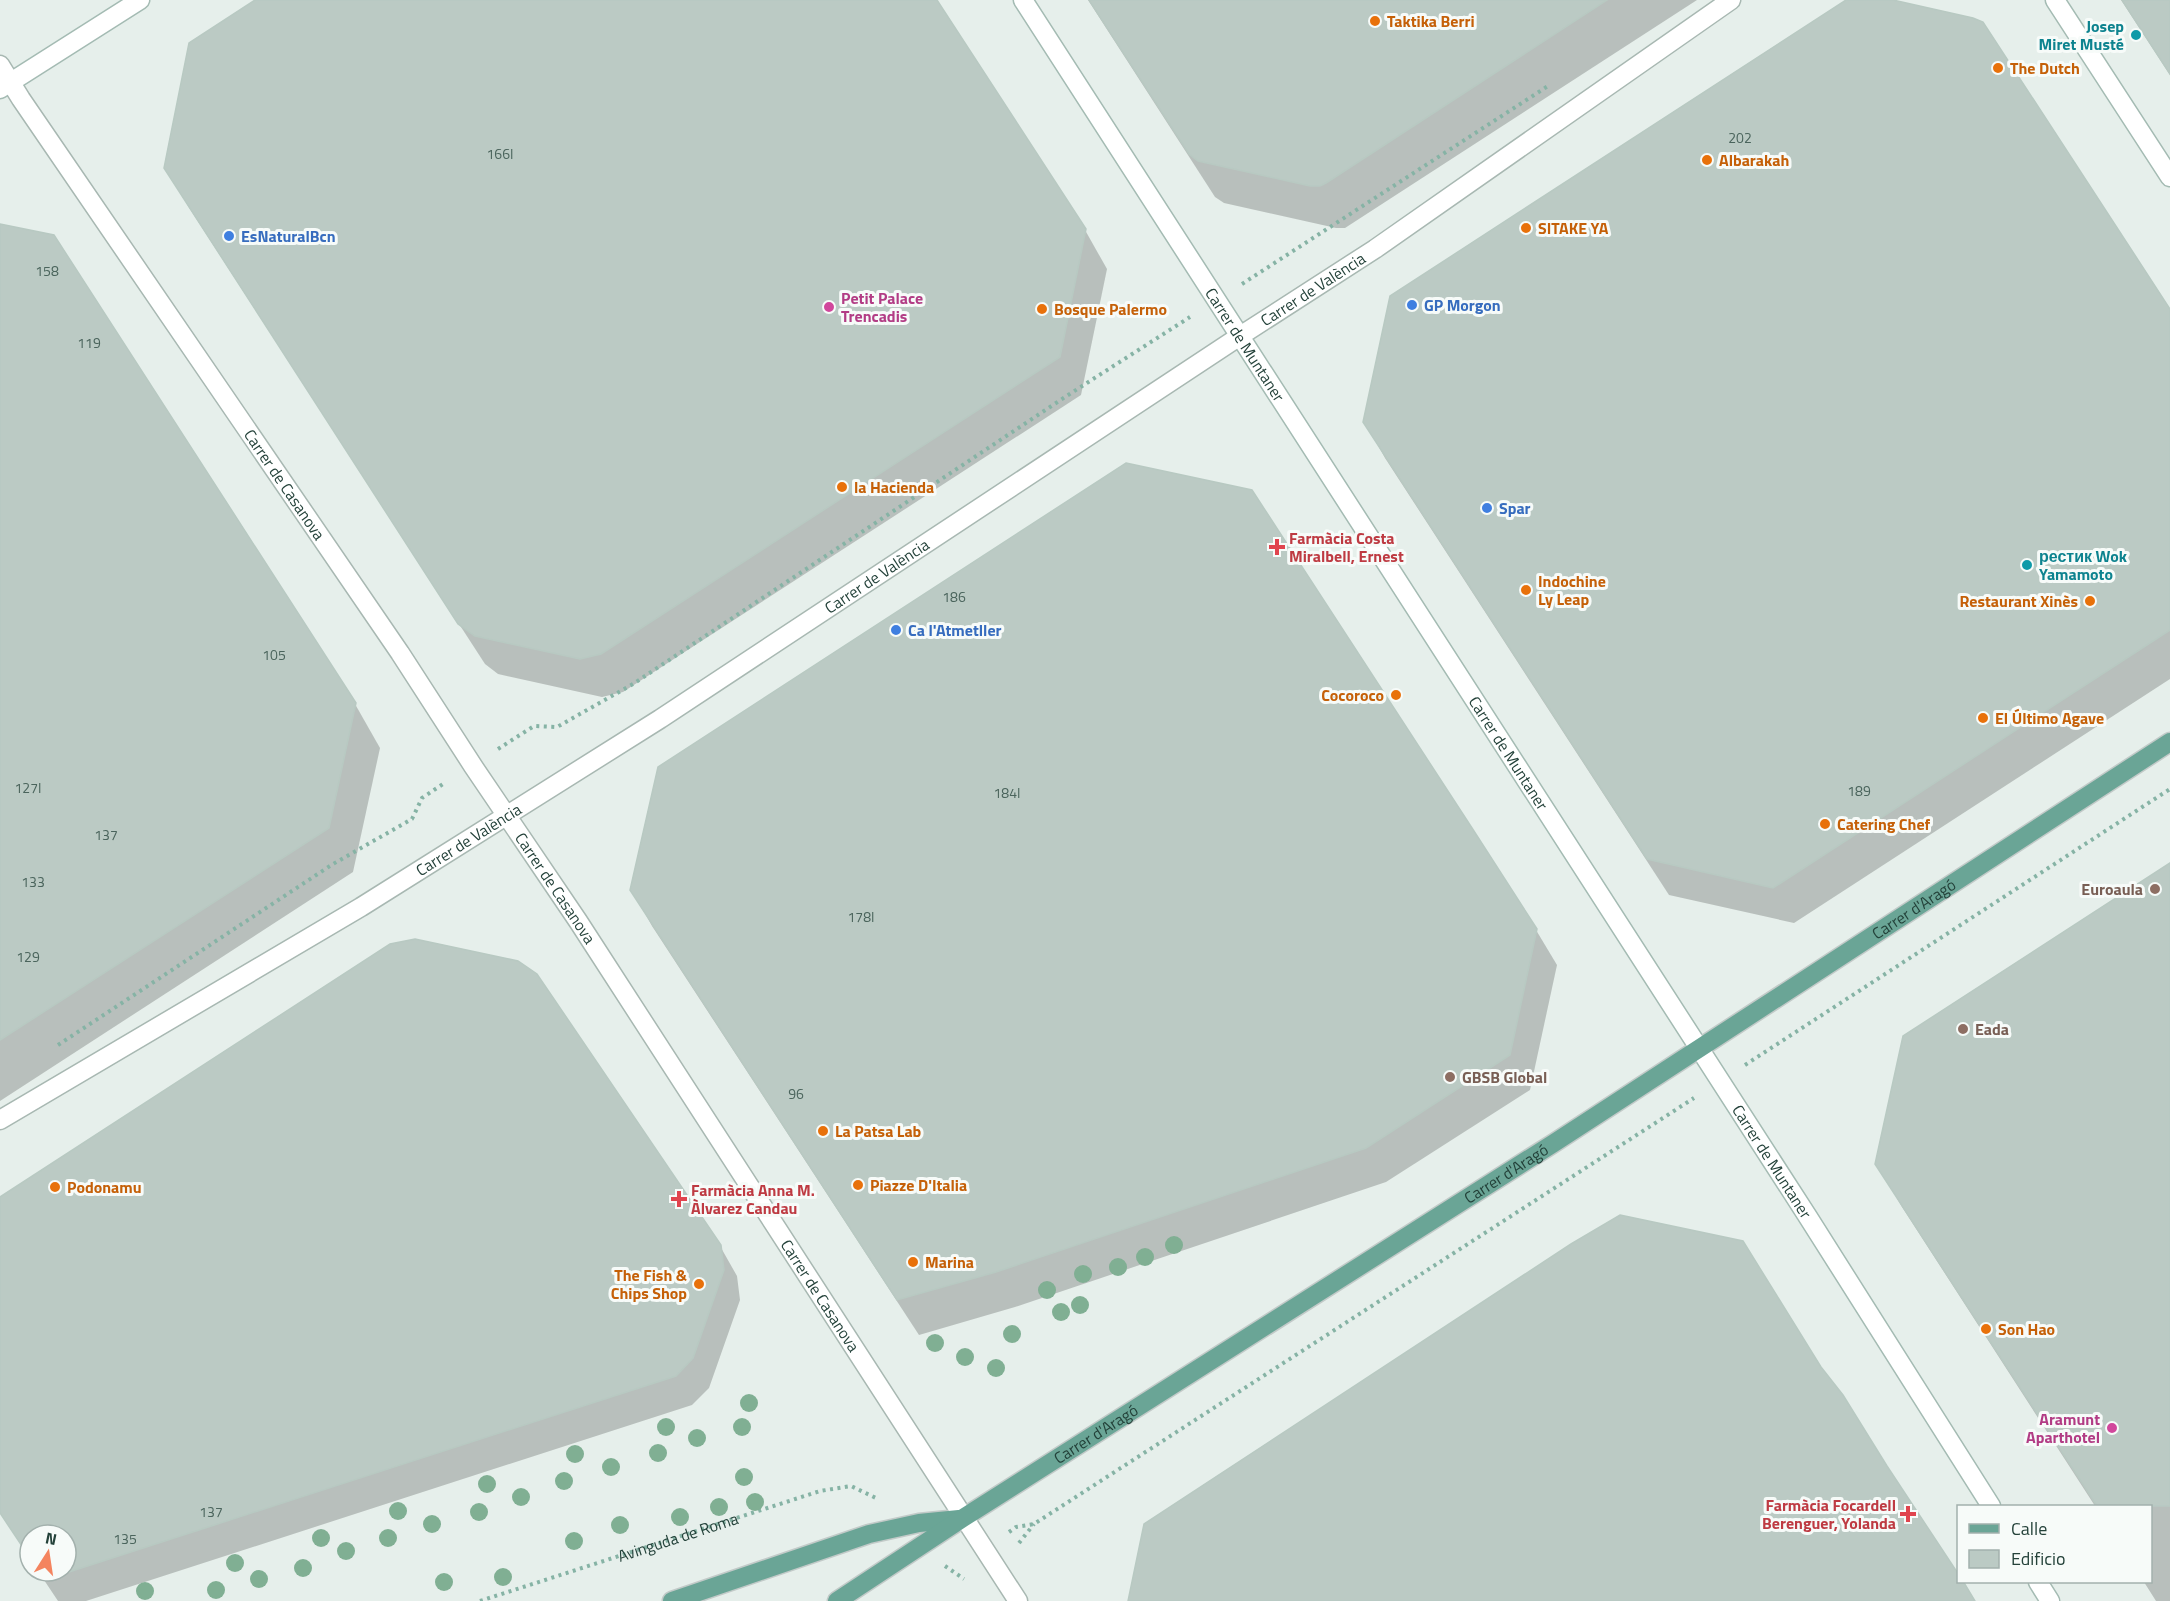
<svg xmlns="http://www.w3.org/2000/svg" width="2170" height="1601" font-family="'Titillium Web',sans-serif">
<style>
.shadow{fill:#0003}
.building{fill:#bbcac4;stroke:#b8c9c2;stroke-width:1.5}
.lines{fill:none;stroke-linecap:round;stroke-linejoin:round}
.tertiary-casing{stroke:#a8b8b2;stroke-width:21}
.secondary-casing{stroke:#a4bbb3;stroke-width:21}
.primary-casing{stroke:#c2cac8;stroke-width:21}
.path{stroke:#86b3a5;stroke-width:4;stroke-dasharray:3 4.5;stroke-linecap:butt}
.tertiary{stroke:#fff;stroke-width:18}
.secondary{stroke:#fff;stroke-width:18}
.primary{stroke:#6aa596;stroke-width:18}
.tree{fill:#80af93}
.food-dot{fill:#e8710a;stroke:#f7fbf9;stroke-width:2}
.culture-dot{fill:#0f9aa8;stroke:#f7fbf9;stroke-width:2}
.shop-dot{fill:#3f7fe0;stroke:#f7fbf9;stroke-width:2}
.hotel-dot{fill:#d1479c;stroke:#f7fbf9;stroke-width:2}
.health-dot{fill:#e0444e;stroke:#f7fbf9;stroke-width:2}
.education-dot{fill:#8d6e63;stroke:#f7fbf9;stroke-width:2}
.labels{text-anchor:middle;stroke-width:6;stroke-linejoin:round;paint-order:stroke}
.number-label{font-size:14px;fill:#4a645c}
.food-label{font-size:16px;font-weight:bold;fill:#c56008;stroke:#f7fbf9;text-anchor:start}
.culture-label{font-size:16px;font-weight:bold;fill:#0d838f;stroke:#f7fbf9;text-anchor:end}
.shop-label{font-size:16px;font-weight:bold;fill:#366cbe;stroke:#f7fbf9;text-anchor:start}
.street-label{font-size:16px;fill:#24423a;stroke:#f7fbf9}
.hotel-label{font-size:16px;font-weight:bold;fill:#b23c85;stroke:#f7fbf9;text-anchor:start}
.health-label{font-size:16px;font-weight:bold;fill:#be3a42;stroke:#f7fbf9;text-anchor:start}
.education-label{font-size:16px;font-weight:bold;fill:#785e54;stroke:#f7fbf9;text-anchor:start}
</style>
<rect width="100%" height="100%" fill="#e6efeb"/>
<g class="shadow">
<path d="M257,0H936L1085,230L1107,269L1081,395L623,692L602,697L498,674L485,664L188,206L166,167Z"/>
<path d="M1088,0H1697L1345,228H1336L1224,203L1215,197Z"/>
<path d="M1849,0H1884L2170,313V679L1794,923L1669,895L1385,458L1365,422Z"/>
<path d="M2121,0H2170V75Z"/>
<path d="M0,225L355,704L380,748L353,872L0,1101Z"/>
<path d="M2170,864V1601H2156L2144,1582H2150V1506H2095L1902,1207L1877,1164Z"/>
<path d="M632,890L1536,930L1557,965L1530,1090L1386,1182L1015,1307L919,1335L652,926Z"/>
<path d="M0,1199L720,1246L737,1276L740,1300L709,1388L692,1405L86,1601H58L38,1571H66V1535H30V1558L0,1512Z"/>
</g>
<g class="building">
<path d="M255,0H937L1086,229L1060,357L601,654L580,659L475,636L458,624L164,168L189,43Z"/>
<path d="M1089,0H1607L1326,183L1320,186H1310L1198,161L1189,154Z"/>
<path d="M1846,0H1893L1973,18L1983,22L2170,309V630L1773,888L1647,859L1363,422L1390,296Z"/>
<path d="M2122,0H2170V74Z"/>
<path d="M0,224L54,235L356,703L329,828L0,1040Z"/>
<path d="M1126,463L1252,490L1472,828L1537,929L1510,1055L1366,1148L996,1272L897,1300L630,890L658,767Z"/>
<path d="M2170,863V1506H2097L1875,1164L1903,1036Z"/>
<path d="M415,939L518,961L537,974L721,1245L724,1270L693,1358L676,1376L44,1580L38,1571H66V1535H30V1558L0,1513V1197L390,944Z"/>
<path d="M1620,1215L1743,1241L1821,1367L1843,1395L1887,1466L1959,1575V1581H1963L1975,1601H1128L1144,1524L1571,1244Z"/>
</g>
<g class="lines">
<defs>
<g id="tertiary">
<path id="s2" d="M0,65L21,99L400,653L473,766L578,921L1018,1601"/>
<path id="s3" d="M0,1120L361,907L660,719L1240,336L1375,249L1731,0"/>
</g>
<g id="secondary">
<path id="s4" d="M1023,0L1808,1217L1991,1506"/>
<path d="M2055,0L2170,177"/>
<path d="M0,89L140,0"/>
<path d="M2038,1582L2050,1601"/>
</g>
<g id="primary">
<path d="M672,1601L869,1534L919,1523L959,1519"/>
<path id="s5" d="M837,1601L963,1518L1554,1143L2170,742"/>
</g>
</defs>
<use href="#tertiary" class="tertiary-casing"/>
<use href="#secondary" class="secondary-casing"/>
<use href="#primary" class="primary-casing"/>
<g class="path">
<path d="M1242,284L1548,86"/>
<path d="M498,749L534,726L557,727L633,684L1065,397L1190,317"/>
<path d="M58,1045L333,864L412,819L422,798L446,782"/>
<path d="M1745,1065L2170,789"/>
<path d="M1009,1532L1016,1527L1034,1524L1694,1098"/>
<path d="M1019,1543L1034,1524"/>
<path d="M945,1566L964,1579"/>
<path id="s1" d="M480,1601L820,1491L851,1486L878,1499"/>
</g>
<use href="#tertiary" class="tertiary"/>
<use href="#secondary" class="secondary"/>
<use href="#primary" class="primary"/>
</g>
<g class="tree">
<circle cx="1174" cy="1245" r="9"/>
<circle cx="1145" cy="1257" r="9"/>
<circle cx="1118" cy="1267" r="9"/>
<circle cx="1083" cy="1274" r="9"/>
<circle cx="1047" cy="1290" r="9"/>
<circle cx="1080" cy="1305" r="9"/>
<circle cx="1061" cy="1312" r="9"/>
<circle cx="1012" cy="1334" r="9"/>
<circle cx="935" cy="1343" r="9"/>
<circle cx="965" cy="1357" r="9"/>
<circle cx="996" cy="1368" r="9"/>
<circle cx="749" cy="1403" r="9"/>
<circle cx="666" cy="1427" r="9"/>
<circle cx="742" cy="1427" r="9"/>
<circle cx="697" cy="1438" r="9"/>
<circle cx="658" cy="1453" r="9"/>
<circle cx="575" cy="1454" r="9"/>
<circle cx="611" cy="1467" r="9"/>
<circle cx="744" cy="1477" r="9"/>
<circle cx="564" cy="1481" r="9"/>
<circle cx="487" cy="1484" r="9"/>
<circle cx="521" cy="1497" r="9"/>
<circle cx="755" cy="1502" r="9"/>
<circle cx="719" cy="1507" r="9"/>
<circle cx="398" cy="1511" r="9"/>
<circle cx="479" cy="1512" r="9"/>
<circle cx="680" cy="1517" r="9"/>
<circle cx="432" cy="1524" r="9"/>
<circle cx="620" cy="1525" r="9"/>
<circle cx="321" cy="1538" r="9"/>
<circle cx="388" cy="1538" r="9"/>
<circle cx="574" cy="1541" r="9"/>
<circle cx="346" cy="1551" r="9"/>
<circle cx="235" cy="1563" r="9"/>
<circle cx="303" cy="1568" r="9"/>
<circle cx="503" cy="1577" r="9"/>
<circle cx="259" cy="1579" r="9"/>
<circle cx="444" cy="1582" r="9"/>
<circle cx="216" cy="1590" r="9"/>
<circle cx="145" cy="1591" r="9"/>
</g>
<g class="food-dot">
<circle cx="1375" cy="21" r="6"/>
<circle cx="1998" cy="68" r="6"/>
<circle cx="1707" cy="160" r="6"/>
<circle cx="1526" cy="228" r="6"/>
<circle cx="1042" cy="309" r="6"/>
<circle cx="842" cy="487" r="6"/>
<circle cx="1526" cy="590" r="6"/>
<circle cx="2090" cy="601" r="6"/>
<circle cx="1396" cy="695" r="6"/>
<circle cx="1983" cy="718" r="6"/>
<circle cx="1825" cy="824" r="6"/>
<circle cx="823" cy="1131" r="6"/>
<circle cx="858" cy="1185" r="6"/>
<circle cx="55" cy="1187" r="6"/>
<circle cx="913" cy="1262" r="6"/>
<circle cx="699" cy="1284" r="6"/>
<circle cx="1986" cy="1329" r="6"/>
</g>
<g class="culture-dot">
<circle cx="2136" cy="35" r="6"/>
<circle cx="2027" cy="565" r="6"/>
</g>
<g class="shop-dot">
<circle cx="229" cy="236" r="6"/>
<circle cx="1412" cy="305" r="6"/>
<circle cx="1487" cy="508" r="6"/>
<circle cx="896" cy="630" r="6"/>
</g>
<g class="hotel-dot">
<circle cx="829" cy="307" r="6"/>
<circle cx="2112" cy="1428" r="6"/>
</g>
<g class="health-dot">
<path d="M1274 538h6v6h6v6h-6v6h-6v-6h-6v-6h6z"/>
<path d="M676 1190h6v6h6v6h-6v6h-6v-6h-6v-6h6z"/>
<path d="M1905 1505h6v6h6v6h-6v6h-6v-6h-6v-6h6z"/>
</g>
<g class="education-dot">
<circle cx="2155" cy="889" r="6"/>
<circle cx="1963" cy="1029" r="6"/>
<circle cx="1450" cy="1077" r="6"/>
</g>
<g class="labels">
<g class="number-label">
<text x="1740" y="143">202</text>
<text x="500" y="159">166I</text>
<text x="47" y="276">158</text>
<text x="89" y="348">119</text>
<text x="954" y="602">186</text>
<text x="274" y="660">105</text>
<text x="28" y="793">127I</text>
<text x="1859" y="796">189</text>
<text x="1007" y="798">184I</text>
<text x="106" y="840">137</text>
<text x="33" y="887">133</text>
<text x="861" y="922">178I</text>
<text x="28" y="962">129</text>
<text x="796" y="1099">96</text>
<text x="211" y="1517">137</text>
<text x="125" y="1544">135</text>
</g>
<g class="food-label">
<text x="1387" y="27">Taktika Berri</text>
<text x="2010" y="74">The Dutch</text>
<text x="1719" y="166">Albarakah</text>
<text x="1538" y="234">SITAKE YA</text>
<text x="1054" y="315">Bosque Palermo</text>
<text x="854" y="493">la Hacienda</text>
<text x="1538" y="587">Indochine<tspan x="1538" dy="18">Ly Leap</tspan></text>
<text x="2078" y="607" text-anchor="end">Restaurant Xinès</text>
<text x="1384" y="701" text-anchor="end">Cocoroco</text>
<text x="1995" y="724">El Último Agave</text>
<text x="1837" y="830">Catering Chef</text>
<text x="835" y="1137">La Patsa Lab</text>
<text x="870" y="1191">Piazze D'Italia</text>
<text x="67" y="1193">Podonamu</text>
<text x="925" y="1268">Marina</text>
<text x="687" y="1281" text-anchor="end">The Fish &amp;<tspan x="687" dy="18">Chips Shop</tspan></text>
<text x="1998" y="1335">Son Hao</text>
</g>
<g class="culture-label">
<text x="2124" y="32">Josep<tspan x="2124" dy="18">Miret Musté</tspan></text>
<text x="2039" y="562" text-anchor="start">рестик Wok<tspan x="2039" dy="18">Yamamoto</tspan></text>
</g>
<g class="shop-label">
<text x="241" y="242">EsNaturalBcn</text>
<text x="1424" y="311">GP Morgon</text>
<text x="1499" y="514">Spar</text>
<text x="908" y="636">Ca l'Atmetller</text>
</g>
<g class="street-label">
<text dy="6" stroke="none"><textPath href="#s3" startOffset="1554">Carrer de València</textPath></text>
<text dy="6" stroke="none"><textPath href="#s4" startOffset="410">Carrer de Muntaner</textPath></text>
<text dy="6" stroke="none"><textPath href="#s2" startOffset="507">Carrer de Casanova</textPath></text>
<text dy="6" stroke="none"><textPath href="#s3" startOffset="1032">Carrer de València</textPath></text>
<text dy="6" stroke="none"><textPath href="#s4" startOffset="896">Carrer de Muntaner</textPath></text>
<text dy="6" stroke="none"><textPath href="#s3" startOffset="546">Carrer de València</textPath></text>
<text dy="6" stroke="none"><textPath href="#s2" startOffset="993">Carrer de Casanova</textPath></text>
<text dy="6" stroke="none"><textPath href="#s5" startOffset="1280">Carrer d'Aragó</textPath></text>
<text dy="6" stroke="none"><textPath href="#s4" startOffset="1382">Carrer de Muntaner</textPath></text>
<text dy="6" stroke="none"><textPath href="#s5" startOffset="794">Carrer d'Aragó</textPath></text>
<text dy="6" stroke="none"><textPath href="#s2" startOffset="1479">Carrer de Casanova</textPath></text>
<text dy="6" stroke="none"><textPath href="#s5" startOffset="308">Carrer d'Aragó</textPath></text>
<text dy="6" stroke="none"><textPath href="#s1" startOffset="208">Avinguda de Roma</textPath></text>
</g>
<g class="hotel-label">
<text x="841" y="304">Petit Palace<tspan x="841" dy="18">Trencadis</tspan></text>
<text x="2100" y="1425" text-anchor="end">Aramunt<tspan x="2100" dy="18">Aparthotel</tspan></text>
</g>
<g class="health-label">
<text x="1289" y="544">Farmàcia Costa<tspan x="1289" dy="18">Miralbell, Ernest</tspan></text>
<text x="691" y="1196">Farmàcia Anna M.<tspan x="691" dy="18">Àlvarez Candau</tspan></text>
<text x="1896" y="1511" text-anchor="end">Farmàcia Focardell<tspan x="1896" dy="18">Berenguer, Yolanda</tspan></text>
</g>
<g class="education-label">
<text x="2143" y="895" text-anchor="end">Euroaula</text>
<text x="1975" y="1035">Eada</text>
<text x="1462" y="1083">GBSB Global</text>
</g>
</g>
<rect x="1957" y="1505" width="195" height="78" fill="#f7fbf9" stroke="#a3b1ad" stroke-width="1.5"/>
<rect x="1969" y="1524" width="30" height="9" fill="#6aa596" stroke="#a3b1ad" stroke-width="1.5"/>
<text x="2011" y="1535" font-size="18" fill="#24423a">Calle</text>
<rect x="1969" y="1550" width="30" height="18" fill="#bbcac4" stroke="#a3b1ad" stroke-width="1.5"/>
<text x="2011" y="1565" font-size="18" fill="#24423a">Edificio</text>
<g transform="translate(48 1553) rotate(12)"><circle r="28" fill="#f7fbf9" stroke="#a3b1ad" stroke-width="1.5"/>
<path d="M0-4.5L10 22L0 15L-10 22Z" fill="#f4845f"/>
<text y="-9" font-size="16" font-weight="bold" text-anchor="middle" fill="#24423a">N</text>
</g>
</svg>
